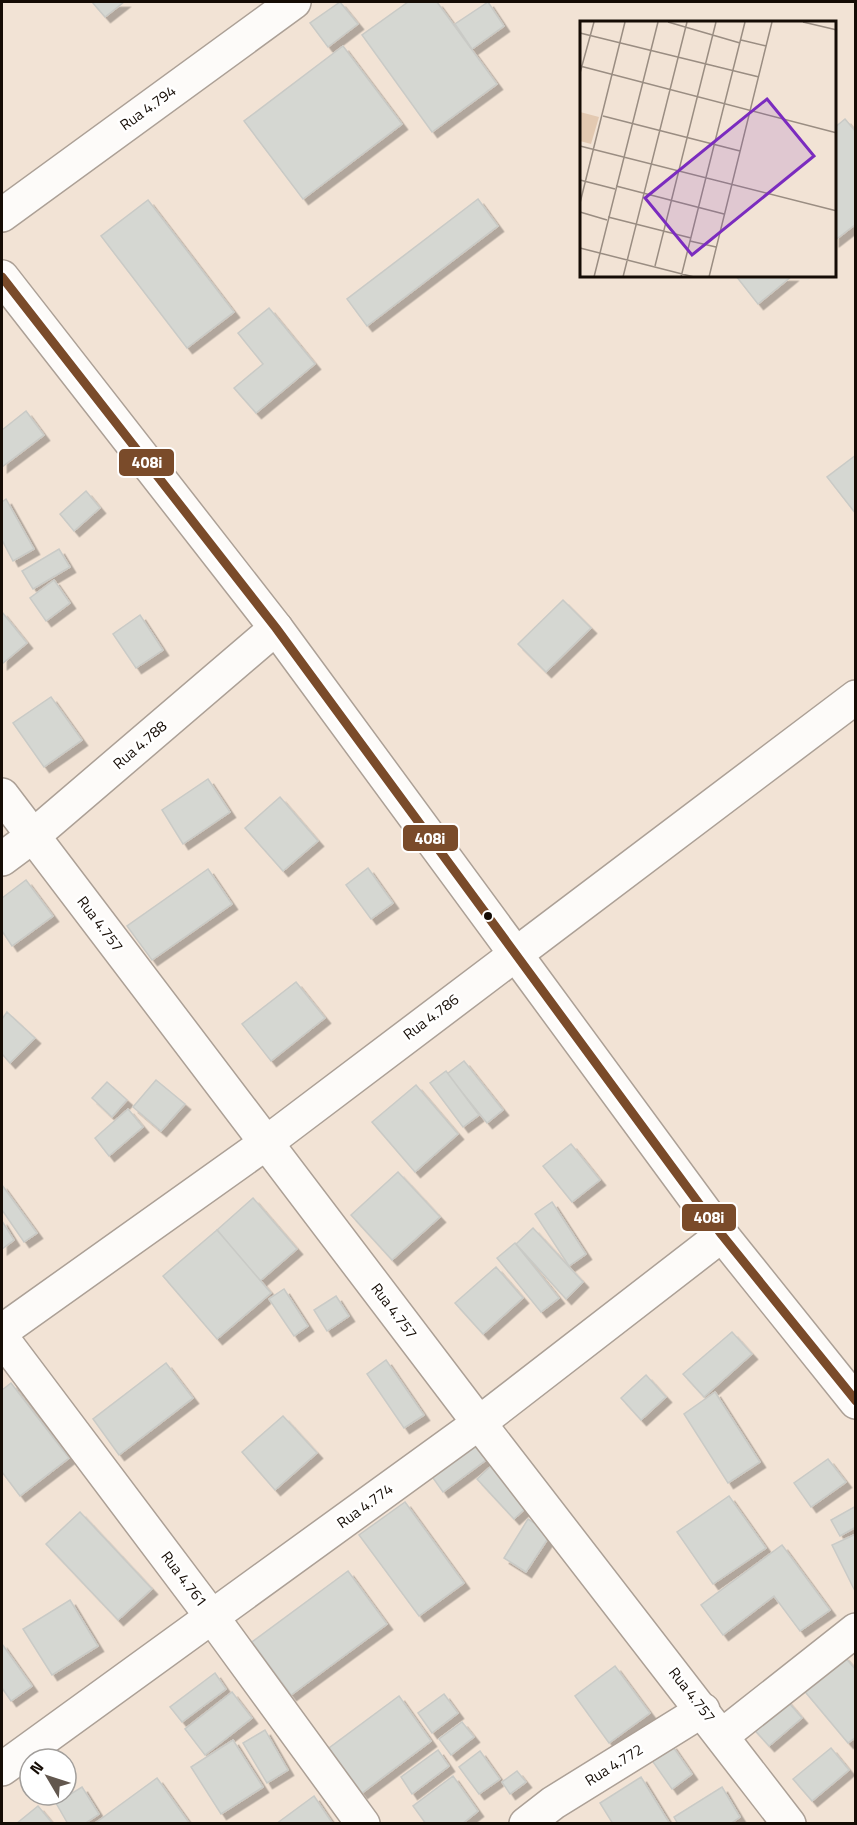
<svg xmlns="http://www.w3.org/2000/svg" width="857" height="1825" font-family="'Titillium Web',sans-serif">
<style>
.building{fill:#d5d7d2;stroke:#c9cac6;stroke-width:1.5;filter:url(#shadow)}
.lines{fill:none;stroke-linecap:round;stroke-linejoin:round}
.street-casing{stroke:#aca096;stroke-width:36}
.secondary-casing{stroke:#aca096;stroke-width:36}
.street{stroke:#fdfbf9;stroke-width:33}
.secondary{stroke:#fdfbf9;stroke-width:33}
.bus-1-casing{stroke:#fff;stroke-width:14}
.bus-1{stroke:#7a4b2a;stroke-width:9}
.bus-dot{fill:#150c05;stroke:#fff;stroke-width:2}
.labels{text-anchor:middle;stroke-width:5;stroke-linejoin:round;paint-order:stroke}
.street-label{font-size:15px;fill:#150c05;stroke:#fff}
.inset-road{fill:none;stroke:#9a8d82;stroke-width:1.5}
.view{fill:#7b2cbf;fill-opacity:0.15;stroke:#7b2cbf;stroke-width:3}
.inset-edge{fill:none;stroke:#150c05;stroke-width:3}
.line-badge{stroke:#fff;stroke-width:2}
.badge-label{font-size:16px;text-anchor:middle;font-weight:bold;fill:#fff}
</style>
<defs>
<filter id="shadow"><feDropShadow dx="5.5" dy="5.5" stdDeviation="0" flood-color="#0004"/></filter>
</defs>
<rect width="100%" height="100%" fill="#f2e3d5"/>
<g class="building">
<path d="M92,2H124L105,17Z"/>
<path d="M340,2L358,24L328,47L310,23Z"/>
<path d="M408,2H437L497,84L432,132L362,35Z"/>
<path d="M488,2L504,26L472,49L455,24Z"/>
<path d="M343,46L402,124L303,199L244,121Z"/>
<path d="M845,119L856,132V224L834,241V128Z"/>
<path d="M478,199L498,226L367,326L347,299Z"/>
<path d="M148,200L234,312L187,348L101,236Z"/>
<path d="M736,276H792L758,304Z"/>
<path d="M269,308L315,364L256,413L234,388L263,364L238,333Z"/>
<path d="M26,411L44,435L2,467V430Z"/>
<path d="M856,455V514L827,477Z"/>
<path d="M86,491L100,508L74,531L60,514Z"/>
<path d="M6,499L34,549L13,561L2,540V502Z"/>
<path d="M59,549L70,567L33,589L22,571Z"/>
<path d="M54,580L70,603L46,621L30,598Z"/>
<path d="M563,600L591,628L546,672L518,644Z"/>
<path d="M2,612L27,643L2,664Z"/>
<path d="M140,615L163,650L136,668L113,634Z"/>
<path d="M51,697L82,740L44,767L13,723Z"/>
<path d="M208,779L230,812L183,844L162,810Z"/>
<path d="M280,797L318,841L283,871L245,828Z"/>
<path d="M368,868L393,903L371,919L346,885Z"/>
<path d="M208,869L232,904L152,960L127,926Z"/>
<path d="M26,880L53,916L12,946L2,931V898Z"/>
<path d="M296,982L325,1018L271,1061L242,1024Z"/>
<path d="M7,1012L35,1038L10,1063L2,1054V1019Z"/>
<path d="M464,1061L503,1110L487,1123L447,1074Z"/>
<path d="M446,1071L479,1115L463,1127L430,1083Z"/>
<path d="M156,1080L185,1104L161,1131L133,1107Z"/>
<path d="M107,1082L127,1100L112,1117L92,1098Z"/>
<path d="M416,1085L458,1134L415,1172L372,1122Z"/>
<path d="M128,1109L143,1127L109,1156L95,1138Z"/>
<path d="M571,1144L600,1180L572,1202L543,1166Z"/>
<path d="M398,1172L440,1217L392,1260L351,1215Z"/>
<path d="M2,1185L37,1233L24,1242L2,1210Z"/>
<path d="M253,1198L297,1249L260,1281L217,1230Z"/>
<path d="M552,1202L586,1254L569,1266L535,1214Z"/>
<path d="M2,1221L14,1240L2,1249Z"/>
<path d="M533,1228L583,1282L566,1299L516,1244Z"/>
<path d="M217,1230L271,1293L217,1339L163,1276Z"/>
<path d="M515,1243L559,1298L541,1312L497,1258Z"/>
<path d="M496,1267L523,1298L483,1334L455,1303Z"/>
<path d="M284,1289L308,1326L294,1336L269,1299Z"/>
<path d="M336,1296L349,1316L327,1331L314,1310Z"/>
<path d="M732,1332L752,1354L704,1397L683,1374Z"/>
<path d="M386,1360L424,1415L404,1428L367,1374Z"/>
<path d="M166,1363L193,1398L119,1455L93,1419Z"/>
<path d="M646,1375L666,1397L641,1420L621,1398Z"/>
<path d="M11,1383L69,1458L20,1496L2,1472V1390Z"/>
<path d="M715,1392L760,1462L728,1483L684,1414Z"/>
<path d="M283,1416L317,1453L275,1490L242,1452Z"/>
<path d="M475,1436L490,1457L443,1492L428,1471Z"/>
<path d="M828,1459L846,1482L811,1507L794,1483Z"/>
<path d="M492,1465L528,1506L514,1519L477,1479Z"/>
<path d="M729,1496L766,1548L713,1584L677,1532Z"/>
<path d="M405,1502L464,1583L419,1616L359,1535Z"/>
<path d="M856,1506V1527L840,1536L831,1520Z"/>
<path d="M80,1512L152,1589L118,1620L46,1544Z"/>
<path d="M528,1519L551,1534L526,1572L504,1558Z"/>
<path d="M856,1534V1593L832,1545Z"/>
<path d="M782,1545L830,1610L800,1631L774,1596L723,1635L701,1605Z"/>
<path d="M348,1571L387,1624L291,1695L252,1642Z"/>
<path d="M70,1600L98,1646L52,1675L23,1629Z"/>
<path d="M2,1644L32,1686L11,1701L2,1688Z"/>
<path d="M843,1655L856,1670V1737L848,1743L802,1688Z"/>
<path d="M615,1666L650,1713L609,1743L575,1696Z"/>
<path d="M215,1673L226,1689L182,1722L170,1707Z"/>
<path d="M232,1692L252,1718L205,1755L185,1729Z"/>
<path d="M444,1694L458,1713L432,1733L418,1713Z"/>
<path d="M399,1696L431,1741L362,1793L329,1748Z"/>
<path d="M783,1696L802,1718L769,1746L750,1725Z"/>
<path d="M462,1722L474,1737L451,1755L439,1739Z"/>
<path d="M265,1730L288,1770L267,1783L243,1743Z"/>
<path d="M233,1740L263,1787L221,1814L191,1767Z"/>
<path d="M671,1744L692,1774L672,1789L651,1759Z"/>
<path d="M831,1748L849,1770L812,1801L793,1779Z"/>
<path d="M438,1750L449,1766L412,1794L401,1777Z"/>
<path d="M480,1751L500,1779L479,1794L459,1767Z"/>
<path d="M517,1771L526,1782L510,1794L502,1782Z"/>
<path d="M453,1776L478,1811L462,1824H426L413,1806Z"/>
<path d="M641,1777L670,1824H613L600,1803Z"/>
<path d="M157,1778L190,1824H94Z"/>
<path d="M82,1787L99,1814L84,1824H68L56,1803Z"/>
<path d="M722,1787L740,1817L730,1824H678L674,1817Z"/>
<path d="M314,1796L333,1824H276Z"/>
<path d="M38,1806L53,1824H16Z"/>
</g>
<g class="lines">
<defs>
<g id="street">
<path d="M2,215L294,2"/>
<path d="M2,795L479,1423L789,1824"/>
<path d="M2,859L33,836L276,628"/>
<path d="M2,1331L266,1143L856,697"/>
<path d="M2,1338L212,1617L363,1824"/>
<path d="M723,1735L856,1630"/>
<path d="M2,1769L479,1423L722,1235"/>
<path d="M526,1824L553,1803L703,1710"/>
</g>
<path id="secondary" d="M2,277L276,628L722,1235L856,1402"/>
</defs>
<use href="#street" class="street-casing"/>
<use href="#secondary" class="secondary-casing"/>
<use href="#street" class="street"/>
<use href="#secondary" class="secondary"/>
<defs>
<path id="bus-1" d="M2,277L276,628L722,1235L856,1401"/>
</defs>
<use href="#bus-1" class="bus-1-casing"/>
<use href="#bus-1" class="bus-1"/>
</g>
<circle class="bus-dot" cx="488" cy="916" r="5"/>
<g class="labels">
<g class="street-label">
<text transform="translate(148 108) rotate(-36)" y="5">Rua 4.794</text>
<text transform="translate(140 745) rotate(-41)" y="5">Rua 4.788</text>
<text transform="translate(100 924) rotate(53)" y="5">Rua 4.757</text>
<text transform="translate(431 1017) rotate(-37)" y="5">Rua 4.786</text>
<text transform="translate(394 1311) rotate(53)" y="5">Rua 4.757</text>
<text transform="translate(365 1506) rotate(-36)" y="5">Rua 4.774</text>
<text transform="translate(184 1579) rotate(53)" y="5">Rua 4.761</text>
<text transform="translate(692 1695) rotate(52)" y="5">Rua 4.757</text>
<text transform="translate(614 1765) rotate(-32)" y="5">Rua 4.772</text>
</g>
</g>
<g transform="translate(580 21)">
<rect width="256" height="256" fill="#f2e3d5"/>
<path d="M0,91L19,96L11,123L0,120Z" fill="#e3c9b1"/>
<path class="inset-road" d="M88,1L160,22M223,1L257,9M0,12L179,56M161,19L186,25M0,45L257,112M0,52L14,1M23,95L160,130M0,125L257,190M0,159L35,168M36,165L144,193M0,182L45,1M0,191L27,199M28,196L111,217M110,220L136,226M0,227L114,256M75,245L136,1M14,256L78,1M43,256L107,1M101,256L165,1M129,256L192,1"/>
<path class="view" d="M187,78L234,135L112,234L65,177Z"/>
<rect width="256" height="256" class="inset-edge"/>
</g>
<g class="line-badge">
<rect x="118" y="448" width="57" height="29" rx="6" fill="#7a4b2a"/>
<rect x="402" y="824" width="57" height="28" rx="6" fill="#7a4b2a"/>
<rect x="681" y="1203" width="56" height="29" rx="6" fill="#7a4b2a"/>
</g>
<g class="badge-label">
<text x="147" y="468">408i</text>
<text x="430" y="844">408i</text>
<text x="709" y="1223">408i</text>
</g>
<rect width="857" height="1825" fill="none" stroke="#150c05" stroke-width="6"/>
<g transform="translate(48 1777) rotate(309)"><circle r="28" fill="#ffffff" stroke="#a19e9b" stroke-width="1.5"/>
<path d="M0-4.5L10 22L0 15L-10 22Z" fill="#62574e"/>
<text y="-9" font-size="16" font-weight="bold" text-anchor="middle" fill="#150c05">N</text>
</g>
</svg>
